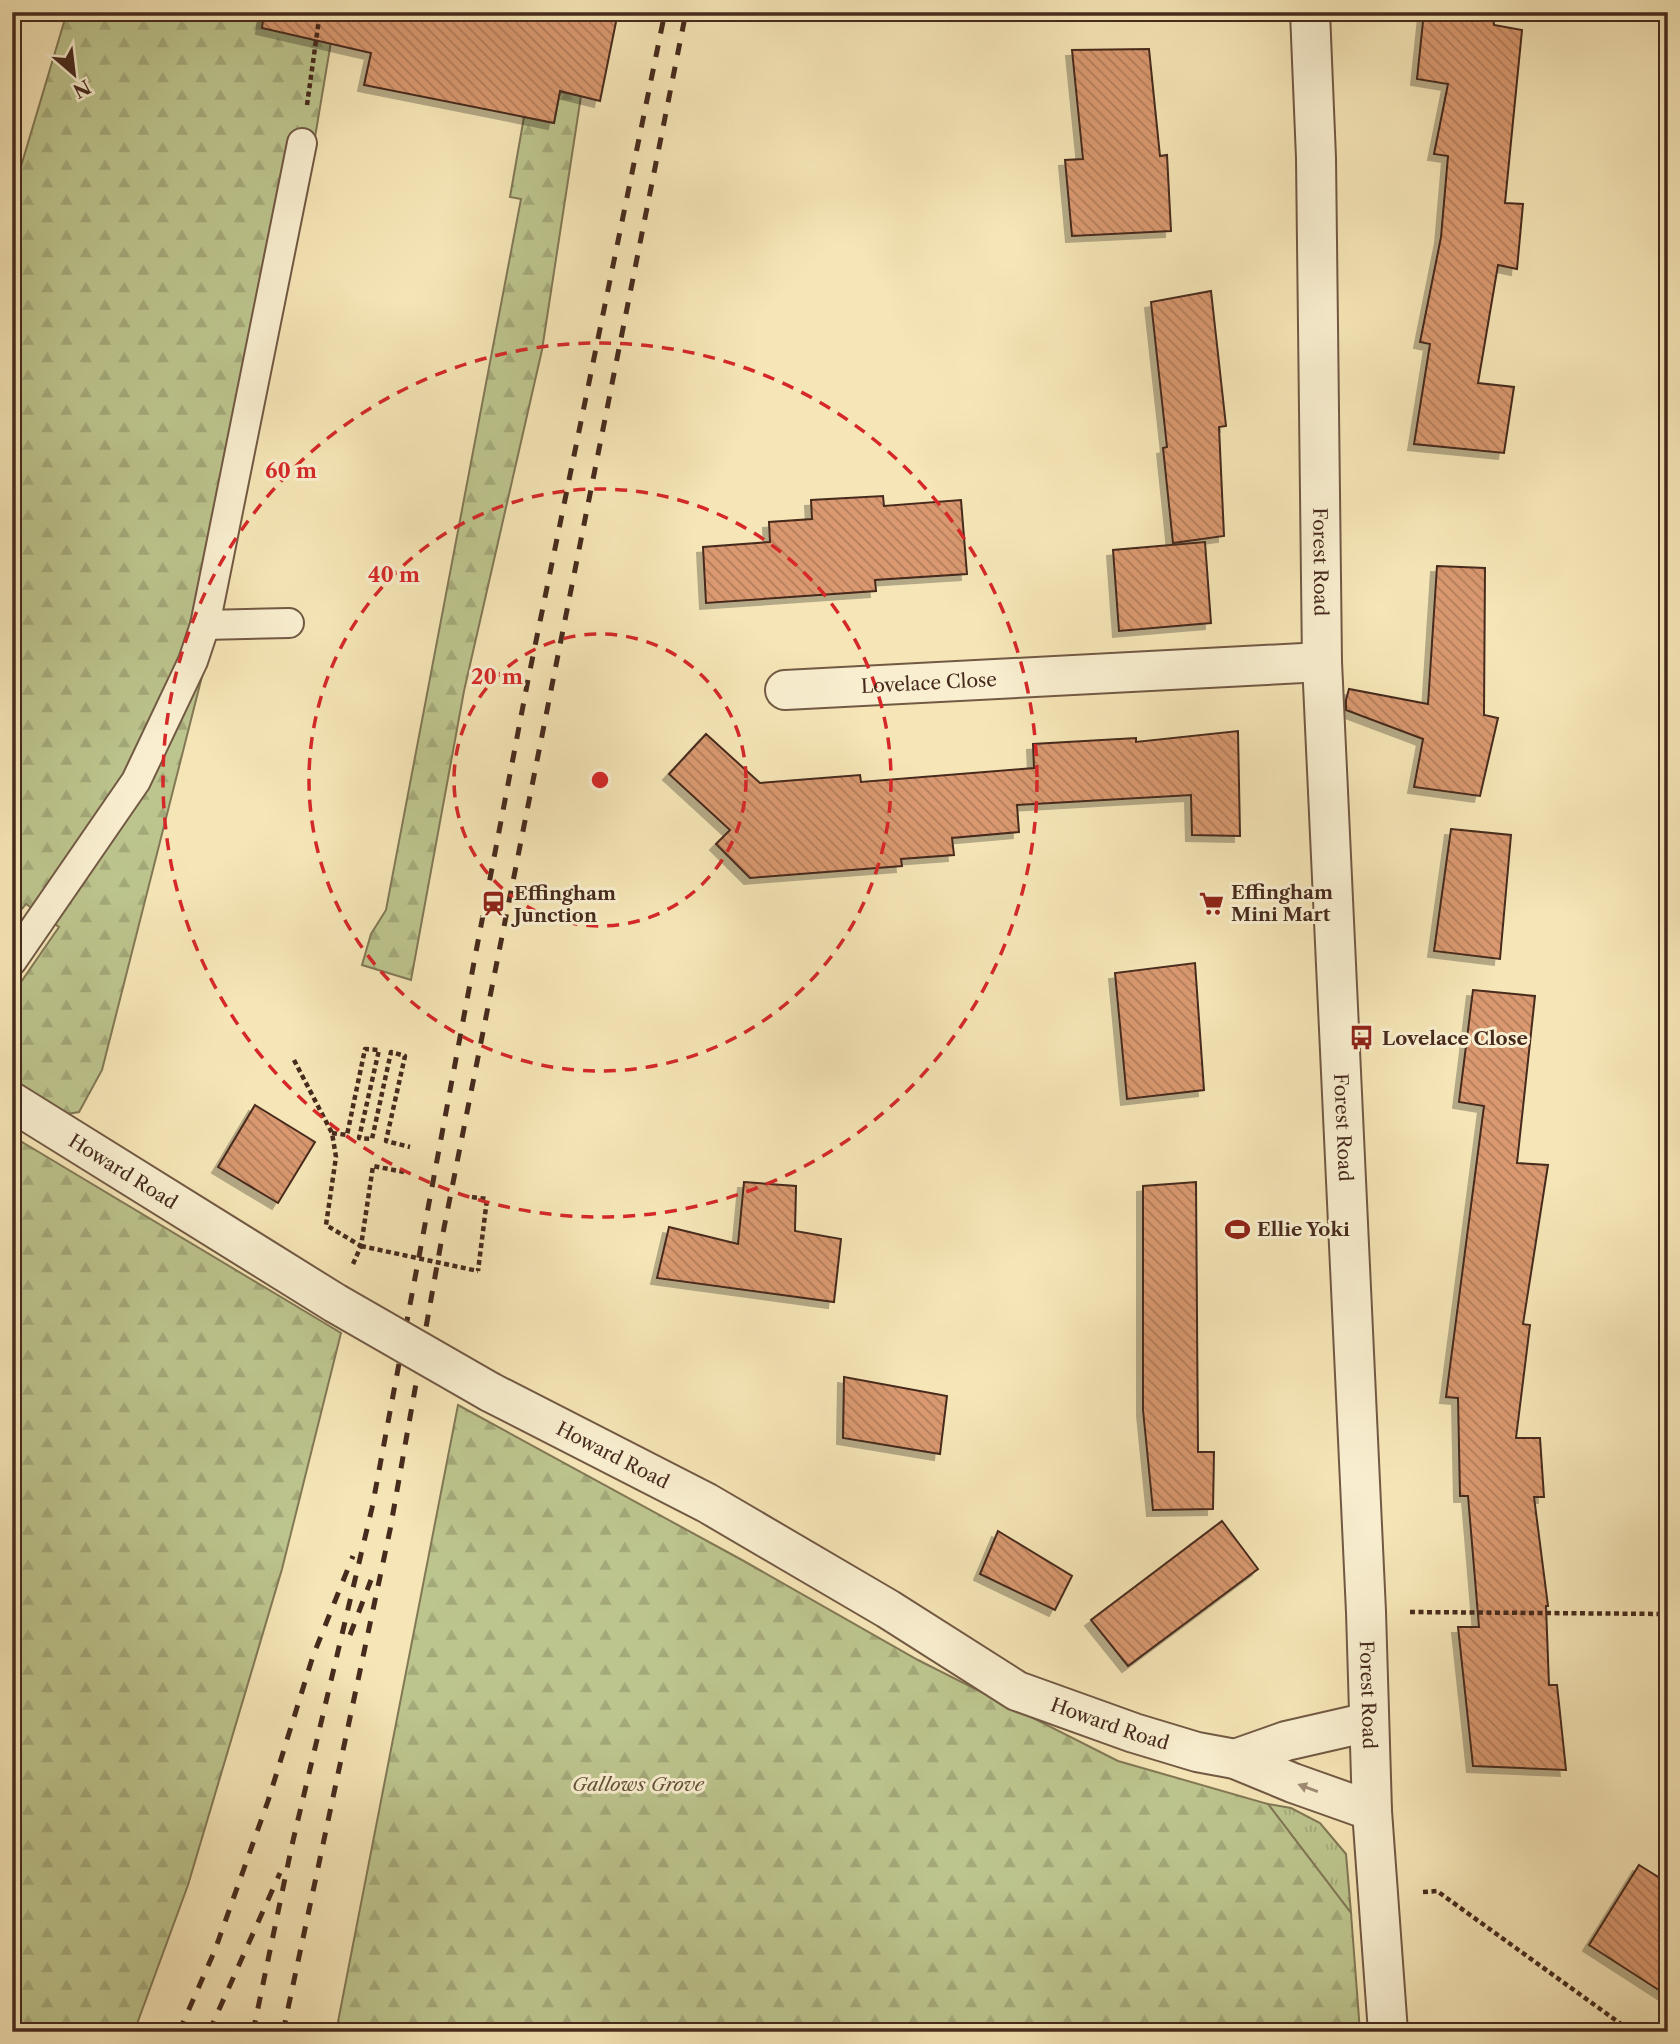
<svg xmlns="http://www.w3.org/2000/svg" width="1680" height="2044" font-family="'Libre Caslon Text',serif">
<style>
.grass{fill:url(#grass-tufts);stroke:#827856;stroke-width:2}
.forest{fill:url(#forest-firs);stroke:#827856;stroke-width:2}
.building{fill:url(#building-back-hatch);stroke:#462a1d;stroke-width:2;filter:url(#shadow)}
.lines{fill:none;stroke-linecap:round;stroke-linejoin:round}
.service-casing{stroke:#725944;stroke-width:32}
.minor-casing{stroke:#725944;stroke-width:42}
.tertiary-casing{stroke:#725944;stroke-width:42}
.path{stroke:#462a1d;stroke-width:4.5;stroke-dasharray:5 3.5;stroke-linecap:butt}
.service{stroke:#f9efd0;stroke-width:28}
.minor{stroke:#f9efd0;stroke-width:38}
.tertiary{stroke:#f9efd0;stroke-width:38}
.rail{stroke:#462a1d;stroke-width:5;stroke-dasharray:12 12;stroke-linecap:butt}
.tertiary-bridge-casing{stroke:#725944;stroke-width:42;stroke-linecap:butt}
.path-bridge{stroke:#462a1d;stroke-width:4.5;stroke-dasharray:5 3.5;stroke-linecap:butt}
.tertiary-bridge{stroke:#f9efd0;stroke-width:38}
.oneway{fill:#a08c76}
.ring{fill:none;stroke:#d62828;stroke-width:3.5;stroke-dasharray:12 9}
.labels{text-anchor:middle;stroke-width:6;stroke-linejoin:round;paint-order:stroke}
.street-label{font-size:19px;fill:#462a1d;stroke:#f9efd0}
.poi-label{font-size:19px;font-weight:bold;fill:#462a1d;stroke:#f9efd0;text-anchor:start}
.park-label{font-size:19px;font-style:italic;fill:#645139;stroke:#f9efd0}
.centre{fill:#d62828;stroke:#f9efd0;stroke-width:3.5}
.ring-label{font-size:21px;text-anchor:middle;font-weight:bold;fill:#d62828;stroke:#f9efd0;stroke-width:6;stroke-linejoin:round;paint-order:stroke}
</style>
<defs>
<pattern id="grass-tufts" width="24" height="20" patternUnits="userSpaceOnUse" patternTransform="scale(1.75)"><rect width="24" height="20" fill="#bdc58e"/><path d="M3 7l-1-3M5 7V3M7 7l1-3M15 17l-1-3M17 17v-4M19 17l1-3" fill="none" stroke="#a4a97a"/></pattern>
<pattern id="forest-firs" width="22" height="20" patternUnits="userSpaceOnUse" patternTransform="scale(1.75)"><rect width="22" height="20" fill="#bdc58e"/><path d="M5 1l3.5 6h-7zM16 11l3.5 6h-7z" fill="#a4a97a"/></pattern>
<pattern id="building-back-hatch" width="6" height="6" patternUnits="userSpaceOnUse" patternTransform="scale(1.75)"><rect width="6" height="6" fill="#da9970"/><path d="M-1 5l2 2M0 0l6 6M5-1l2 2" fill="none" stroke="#b37d5b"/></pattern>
<filter id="shadow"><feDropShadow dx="-6" dy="6" stdDeviation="0" flood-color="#0004"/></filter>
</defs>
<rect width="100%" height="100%" fill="#f6e6b7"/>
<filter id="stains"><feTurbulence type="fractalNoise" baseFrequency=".00286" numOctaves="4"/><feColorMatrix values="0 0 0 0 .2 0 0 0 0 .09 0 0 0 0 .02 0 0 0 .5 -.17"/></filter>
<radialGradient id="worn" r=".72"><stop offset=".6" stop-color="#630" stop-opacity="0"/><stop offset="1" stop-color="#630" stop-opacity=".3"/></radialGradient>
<path class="grass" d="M1268,1804L1291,1808L1320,1823L1346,1854L1351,1913Z"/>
<g class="forest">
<path d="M67,12H336L312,155L211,641L102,1070L79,1112L56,1116L15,1089L12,1075V995L59,927L26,904L12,920V181L19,173Z"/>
<path d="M560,92L581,96L542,350L464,691L411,980L362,965L371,934L386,910L521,199L510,197L524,117L554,123Z"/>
<path d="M12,1136L341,1333L282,1569L188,1885L134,2032H12Z"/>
<path d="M458,1405L742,1560L918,1660L1118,1761L1268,1804L1351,1913L1360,2032H336Z"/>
</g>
<g class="building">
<path d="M264,12H618L600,101L560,91L554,123L364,85L371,53L262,28Z"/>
<path d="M1424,12H1493L1494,25L1522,30L1505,203L1523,204L1517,269L1498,265L1478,383L1514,387L1504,453L1414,444L1430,344L1420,342L1441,237L1448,156L1434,154L1448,84L1417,79Z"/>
<path d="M1149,49L1160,156L1167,155L1171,231L1072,236L1065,160L1083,159L1072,50Z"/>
<path d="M1211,291L1226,426L1219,427L1224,536L1173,543L1163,448L1167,447L1151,302Z"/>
<path d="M883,496L884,506L961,500L967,574L875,580L876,591L706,603L703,547L770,542L769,522L812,519L811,500Z"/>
<path d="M1205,542L1211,623L1119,631L1113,550Z"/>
<path d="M1437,566L1485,568L1484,715L1498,718L1480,796L1414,787L1423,739L1346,710V700L1349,689L1428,704Z"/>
<path d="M1238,731L1240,836L1192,835L1191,795L1017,805L1019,832L952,838L954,855L901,859L902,866L750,878L716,844L730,830L669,774L706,734L760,783L860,775L861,782L1034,768L1033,744L1136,738V742Z"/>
<path d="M1451,829L1511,835L1500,959L1434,951Z"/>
<path d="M1195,963L1204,1090L1127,1099L1115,973Z"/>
<path d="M1473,990L1535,996L1517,1163L1548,1165L1523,1324L1530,1325L1516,1438H1540L1544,1497H1534L1548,1606H1546L1549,1685H1557L1566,1770L1473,1766L1458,1627H1479L1468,1496H1460L1458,1398L1446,1397L1484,1106L1459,1102Z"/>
<path d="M255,1105L315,1142L278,1203L218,1167Z"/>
<path d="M744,1182L796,1186L795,1231L841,1239L834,1302L657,1278L669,1227L738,1244Z"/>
<path d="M1196,1182L1198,1452H1214L1213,1509L1153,1510L1143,1410V1186Z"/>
<path d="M844,1377L947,1396L940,1454L843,1438Z"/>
<path d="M1222,1521L1258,1569L1128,1666L1091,1620Z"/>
<path d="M998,1531L1072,1576L1055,1610L980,1574Z"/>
<path d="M1639,1865L1668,1883V1996L1589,1945Z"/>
</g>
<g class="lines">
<defs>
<g id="service">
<path d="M205,625L289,623"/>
<path d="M12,961L136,781L193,661L205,625L302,143"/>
</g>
<g id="minor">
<path id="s1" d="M785,690L1322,662"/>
</g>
<g id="tertiary">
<path id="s2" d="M1310,12L1316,158L1322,662L1366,1612L1372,1811L1388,2032"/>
<path id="s3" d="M12,1102L335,1303"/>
<path id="s4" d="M490,1392L707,1503L888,1609L1017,1691L1134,1733L1197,1752L1235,1759L1293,1783L1372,1811"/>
<path d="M1235,1759L1286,1741L1369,1722"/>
</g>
</defs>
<use href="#service" class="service-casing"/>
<use href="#minor" class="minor-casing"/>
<use href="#tertiary" class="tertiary-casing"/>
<g class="path">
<path d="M307,105L320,12"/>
<path d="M294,1060L332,1133L336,1157L326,1225L361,1246"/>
<path d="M332,1133L347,1135L365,1049L379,1050L359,1138L372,1139L391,1052L405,1056L386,1141L410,1147"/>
<path d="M472,1197L487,1199L478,1271"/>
<path d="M353,1264L361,1246L373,1166L404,1172"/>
<path d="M1410,1612L1668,1614"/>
<path d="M1423,1892L1437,1891L1632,2032"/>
</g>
<use href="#service" class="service"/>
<use href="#minor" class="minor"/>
<use href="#tertiary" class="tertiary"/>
<g class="rail">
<path d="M350,1635L371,1580"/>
<path d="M179,2032L215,1950L268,1801L313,1656L353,1556"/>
<path d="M209,2032L280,1873"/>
<path d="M253,2032L292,1845L372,1508L475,957L528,680L665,12"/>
<path d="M283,2032L390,1530L441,1243L686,12"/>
</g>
<defs>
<path id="tertiary-bridge" d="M335,1303L490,1392"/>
</defs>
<use href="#tertiary-bridge" class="tertiary-bridge-casing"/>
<path class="path-bridge" d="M361,1246L478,1271"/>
<use href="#tertiary-bridge" class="tertiary-bridge"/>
</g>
<defs><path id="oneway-solid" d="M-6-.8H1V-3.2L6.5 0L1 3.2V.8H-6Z" transform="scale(1.75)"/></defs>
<use class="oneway" href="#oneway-solid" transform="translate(1308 1788) rotate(-160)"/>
<g class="ring">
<circle cx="600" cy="780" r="146"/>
<circle cx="600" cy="780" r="291"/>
<circle cx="600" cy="780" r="437"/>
</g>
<defs>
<symbol id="supermarket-bare" viewBox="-9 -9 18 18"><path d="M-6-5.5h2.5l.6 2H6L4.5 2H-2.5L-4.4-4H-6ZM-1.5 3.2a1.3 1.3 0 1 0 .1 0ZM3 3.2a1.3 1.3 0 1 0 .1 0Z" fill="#8f2418" stroke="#f9efd0" stroke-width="2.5" paint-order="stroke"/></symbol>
<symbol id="station-bare" viewBox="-9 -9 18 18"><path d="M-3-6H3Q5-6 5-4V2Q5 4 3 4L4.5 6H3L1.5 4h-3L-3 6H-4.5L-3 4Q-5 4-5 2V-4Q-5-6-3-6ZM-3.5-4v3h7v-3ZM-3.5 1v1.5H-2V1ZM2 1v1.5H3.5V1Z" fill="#8f2418" stroke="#f9efd0" stroke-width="2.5" paint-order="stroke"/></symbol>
<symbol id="bus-bare" viewBox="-9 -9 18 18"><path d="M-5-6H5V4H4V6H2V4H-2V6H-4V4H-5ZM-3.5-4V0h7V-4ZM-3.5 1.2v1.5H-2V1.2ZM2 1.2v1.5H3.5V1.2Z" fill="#8f2418" stroke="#f9efd0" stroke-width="2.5" paint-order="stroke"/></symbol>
<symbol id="stadium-bare" viewBox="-9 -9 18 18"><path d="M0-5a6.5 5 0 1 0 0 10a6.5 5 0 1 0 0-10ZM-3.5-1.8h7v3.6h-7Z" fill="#8f2418" stroke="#f9efd0" stroke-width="2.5" paint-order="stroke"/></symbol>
</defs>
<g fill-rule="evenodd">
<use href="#supermarket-bare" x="1194" y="886" width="35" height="35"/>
<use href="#station-bare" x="476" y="886" width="35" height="35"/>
<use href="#bus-bare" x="1344" y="1020" width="35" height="35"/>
<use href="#stadium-bare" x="1220" y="1212" width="35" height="35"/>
</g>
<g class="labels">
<g class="street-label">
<text dy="7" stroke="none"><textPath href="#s2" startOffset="550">Forest Road</textPath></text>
<text dy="7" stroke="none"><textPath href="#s1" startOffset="144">Lovelace Close</textPath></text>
<text dy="7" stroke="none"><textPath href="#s2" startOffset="1116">Forest Road</textPath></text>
<text dy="7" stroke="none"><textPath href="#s3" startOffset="131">Howard Road</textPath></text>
<text dy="7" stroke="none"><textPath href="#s4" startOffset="138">Howard Road</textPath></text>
<text dy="7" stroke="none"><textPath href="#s2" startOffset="1684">Forest Road</textPath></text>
<text dy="7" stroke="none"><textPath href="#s4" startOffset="705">Howard Road</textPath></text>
</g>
<g class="poi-label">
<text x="1231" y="899">Effingham<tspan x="1231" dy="22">Mini Mart</tspan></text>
<text x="514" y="900">Effingham<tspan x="514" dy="22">Junction</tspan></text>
<text x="1382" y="1045">Lovelace Close</text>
<text x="1257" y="1236">Ellie Yoki</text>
</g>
<g class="park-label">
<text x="638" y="1791">Gallows Grove</text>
</g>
</g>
<circle cx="600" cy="780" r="10" class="centre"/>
<g class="ring-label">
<text x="291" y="478">60 m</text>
<text x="394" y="582">40 m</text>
<text x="497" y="684">20 m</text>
</g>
<rect width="1680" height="2044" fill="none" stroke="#f6e6b7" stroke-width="42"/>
<rect x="14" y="14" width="1652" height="2016" fill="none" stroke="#462a1d" stroke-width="3.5"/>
<rect x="21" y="21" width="1638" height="2002" fill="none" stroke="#462a1d" stroke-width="2"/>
<g transform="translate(74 74) rotate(152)" stroke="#f9efd0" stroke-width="5" paint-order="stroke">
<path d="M0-5L12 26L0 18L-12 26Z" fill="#462a1d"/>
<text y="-10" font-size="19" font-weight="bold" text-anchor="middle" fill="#462a1d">N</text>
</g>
<rect width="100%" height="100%" filter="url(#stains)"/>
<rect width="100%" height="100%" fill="url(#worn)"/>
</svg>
